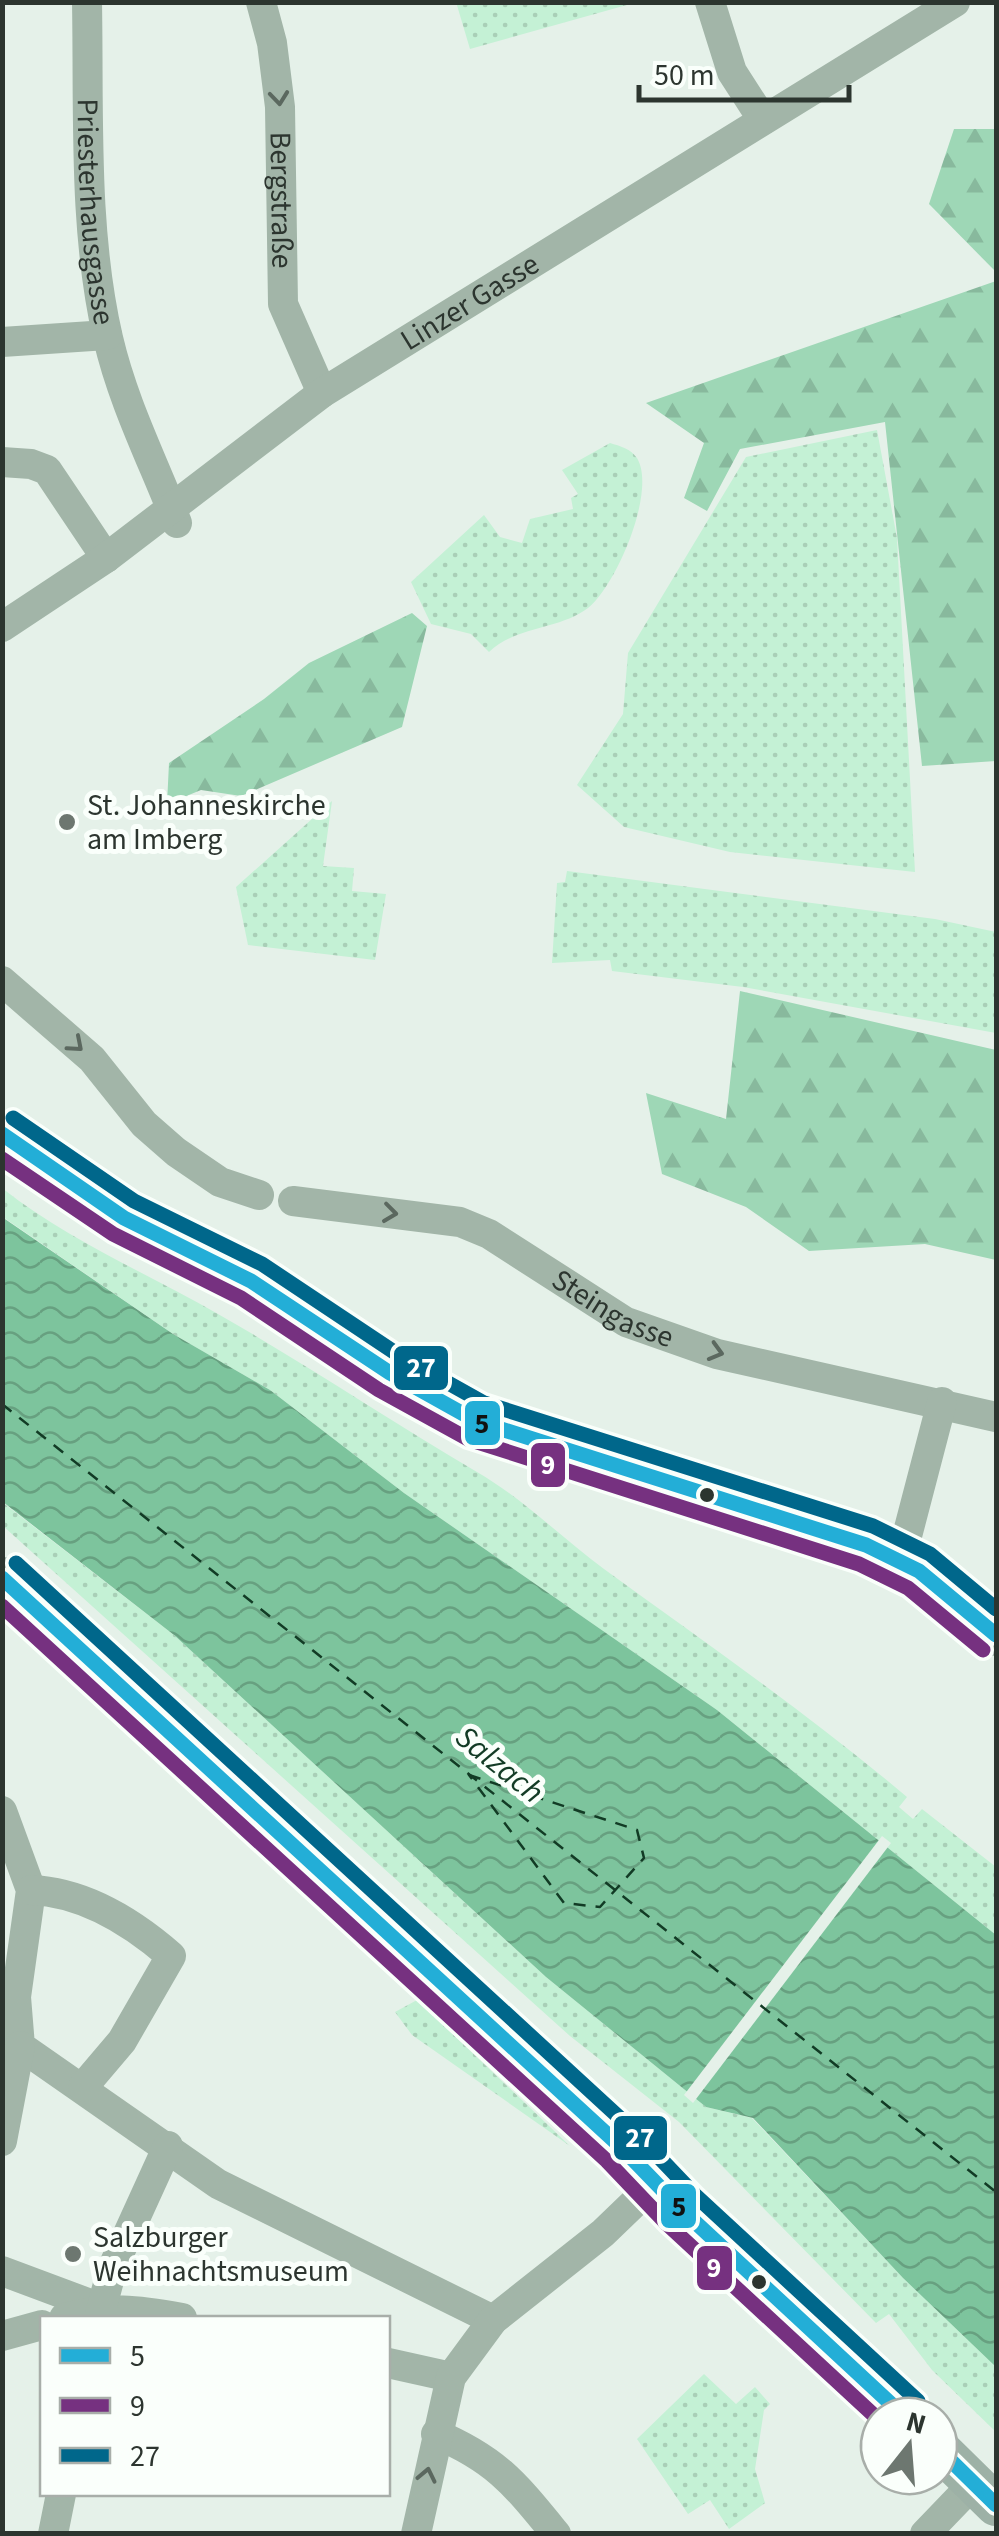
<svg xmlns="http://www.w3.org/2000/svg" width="999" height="2536" font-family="'Source Sans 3',sans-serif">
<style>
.green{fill:url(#green-dots)}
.forest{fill:url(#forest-firs)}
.water{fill:url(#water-waves)}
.pier{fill:#e5f1e9}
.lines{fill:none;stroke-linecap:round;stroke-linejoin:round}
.ferry{stroke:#123b25;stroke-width:2.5;stroke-dasharray:12 10;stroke-linecap:butt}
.street{stroke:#a2b5a8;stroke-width:30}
.secondary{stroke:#9db1a6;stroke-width:42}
.bus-1-casing{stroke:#fafffb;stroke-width:22}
.bus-2-casing{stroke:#fafffb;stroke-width:22}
.bus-3-casing{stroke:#fafffb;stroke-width:22}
.bus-1{stroke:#23aed7;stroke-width:15}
.bus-2{stroke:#763180;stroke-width:15}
.bus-3{stroke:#00678b;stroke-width:15}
.oneway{stroke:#5b685f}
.poi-dot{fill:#6d7770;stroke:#fafffb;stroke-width:4}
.bus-dot{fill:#2c352f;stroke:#fafffb;stroke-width:4}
.labels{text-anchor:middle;stroke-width:10;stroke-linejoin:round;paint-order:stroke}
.street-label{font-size:30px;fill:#2c352f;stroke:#fafffb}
.poi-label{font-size:30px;fill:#2c352f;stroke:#fafffb;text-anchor:start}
.water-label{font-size:32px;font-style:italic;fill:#123b25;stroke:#fafffb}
.line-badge{stroke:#fafffb;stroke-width:4}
.badge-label{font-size:28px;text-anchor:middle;font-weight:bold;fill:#fff}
.pale-badge-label{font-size:28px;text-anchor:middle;font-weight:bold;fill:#111}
</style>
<defs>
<pattern id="green-dots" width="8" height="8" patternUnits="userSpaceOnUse" patternTransform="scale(2.5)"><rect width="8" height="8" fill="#c4f1d5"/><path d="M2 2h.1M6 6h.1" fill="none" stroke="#a9cfb7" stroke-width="1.8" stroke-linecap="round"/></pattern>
<pattern id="forest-firs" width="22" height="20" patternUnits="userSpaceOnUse" patternTransform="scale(2.5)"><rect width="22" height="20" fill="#9ed7b6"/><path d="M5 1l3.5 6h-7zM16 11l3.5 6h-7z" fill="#88b99d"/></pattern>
<pattern id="water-waves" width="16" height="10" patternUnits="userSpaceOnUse" patternTransform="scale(2.5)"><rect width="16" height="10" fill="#7dc49d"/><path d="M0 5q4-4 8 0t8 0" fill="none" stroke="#67a080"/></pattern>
</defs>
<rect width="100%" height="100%" fill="#e5f1e9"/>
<g class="green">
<path d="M456,2H634V3L470,49Z"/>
<path d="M877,430L897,538L915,872L730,852L624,827L577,785L623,714L628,653L746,457Z"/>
<path d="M610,443C620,446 631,449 637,458C657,491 616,586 588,608C559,630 516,626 489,652L471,634L431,624L411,582L484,515L500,537L522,543L530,519L573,509L571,498L578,494L562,470Z"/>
<path d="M332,801L323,866L354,868L352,891L386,894L375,960L248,945L236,887Z"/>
<path d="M567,871L935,919L996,932V1033L743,987L612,971L610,960L552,963L557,883L565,882Z"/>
<path d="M2,1188C69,1241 145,1272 218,1314C306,1364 390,1421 477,1472C522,1498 562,1538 604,1569C706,1643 810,1715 907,1797L899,1807L913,1819L922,1809L996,1867V1935L717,1710L404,1493L270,1390L173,1334L3,1217Z"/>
<path d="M2,1502L174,1635L546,1977L706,2107L752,2118L903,2278L996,2367V2432L932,2370L889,2314L876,2323L679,2122L570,2036L3,1526Z"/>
<path d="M406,1922L420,1929L618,2111L619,2121Z"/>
<path d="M417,2000L570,2146L412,2035L395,2012Z"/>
<path d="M704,2374L736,2404L755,2387L770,2404L764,2410L755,2469L765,2503L729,2529L710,2500L688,2514L637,2439Z"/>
</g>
<g class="forest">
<path d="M954,129H996V272L929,204Z"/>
<path d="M996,281V761L922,766L885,422L740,449L707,511L684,498L704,443L646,403Z"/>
<path d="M412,613L427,626L402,727L241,796L201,790L167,804L169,763L264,699L309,663Z"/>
<path d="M740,991L996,1050V1260L925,1244L809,1251L746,1207L662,1174L646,1093L726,1119Z"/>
</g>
<path class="water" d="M2,1217L173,1334L270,1390L404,1493L717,1710L996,1935V2367L903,2278L753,2118L706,2107L546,1977L174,1635L3,1502Z"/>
<path class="pier" d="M882,1836L891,1843L693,2103L684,2095Z"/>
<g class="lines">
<g class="ferry">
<path d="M2,1404L996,2192"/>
<path d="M469,1775L637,1830L644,1858L600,1907L564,1903Z"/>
</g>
<g class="street">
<path id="s1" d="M87,2C89,112 83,230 108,338C123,403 153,461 177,523"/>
<path id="s2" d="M261,2L272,43L280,107L283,304L322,393"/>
<path d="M710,2L732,72L763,120"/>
<path d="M2,342L107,335"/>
<path d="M2,462L31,464L47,470L106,558"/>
<path id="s3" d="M2,627L106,558L322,393L955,2"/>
<path d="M2,981L92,1059L144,1124L176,1152L220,1182L259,1195"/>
<path id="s4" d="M293,1201L460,1222L489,1234L626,1322L717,1354L996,1417"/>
<path d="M901,1559L942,1402"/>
<path d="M2,1811L31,1890L16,1997L20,2046L218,2184L493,2320"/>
<path d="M31,1890C83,1892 132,1922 171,1956L122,2041L83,2087"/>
<path d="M2,2141L20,2046"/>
<path d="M2,2271L101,2308"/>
<path d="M64,2318C107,2306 138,2310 182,2318"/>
<path d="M99,2318L112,2269L168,2146"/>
<path d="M2,2336L42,2325"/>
<path d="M388,2363L451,2377"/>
<path d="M436,2434C497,2460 515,2484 556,2534"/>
<path d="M53,2534L61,2494"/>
<path d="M416,2534L451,2377L493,2320L603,2233L656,2182"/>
<path d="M925,2534L974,2483"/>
</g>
<g class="secondary">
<path d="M2,1134L124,1218L251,1281L390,1373L476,1421L866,1545L919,1571L996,1635"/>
<path d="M2,1578L621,2147L681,2209L904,2416"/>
<path d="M939,2449L996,2505"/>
</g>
<defs>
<g id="bus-1">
<path d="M2,1134L124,1218L251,1281L390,1373L476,1421L866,1545L919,1571L996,1635"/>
<path d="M2,1578L621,2147L681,2209L904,2416"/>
<path d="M939,2449L996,2505"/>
</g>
<g id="bus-2">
<path d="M2,1159L113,1234L241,1298L379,1390L468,1439L859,1564L908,1588L983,1650"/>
<path d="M2,1606L607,2161L667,2224L879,2420"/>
</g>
<g id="bus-3">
<path d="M13,1118L134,1201L262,1264L400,1356L484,1403L873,1526L930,1554L996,1609"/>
<path d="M16,1563L635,2132L695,2195L918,2401"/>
</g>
</defs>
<use href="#bus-1" class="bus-1-casing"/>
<use href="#bus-2" class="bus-2-casing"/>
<use href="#bus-3" class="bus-3-casing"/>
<use href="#bus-1" class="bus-1"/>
<use href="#bus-2" class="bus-2"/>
<use href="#bus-3" class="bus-3"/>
</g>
<defs><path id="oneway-chevron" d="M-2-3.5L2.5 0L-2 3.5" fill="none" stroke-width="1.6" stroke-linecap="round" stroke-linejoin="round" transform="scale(2.5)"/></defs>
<g class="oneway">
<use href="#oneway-chevron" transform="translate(279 98) rotate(84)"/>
<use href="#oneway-chevron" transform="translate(76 1045) rotate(41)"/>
<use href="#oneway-chevron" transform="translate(390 1213) rotate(7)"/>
<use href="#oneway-chevron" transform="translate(716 1352) rotate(16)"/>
<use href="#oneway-chevron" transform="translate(427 2475) rotate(-78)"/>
</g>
<g class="poi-dot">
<circle cx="67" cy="822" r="10"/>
<circle cx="73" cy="2254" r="10"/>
</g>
<g class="bus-dot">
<circle cx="707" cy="1495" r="9"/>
<circle cx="759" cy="2282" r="9"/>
</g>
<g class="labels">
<g class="street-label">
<text dy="10" stroke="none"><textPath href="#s2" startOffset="200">Bergstraße</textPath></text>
<text dy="10" stroke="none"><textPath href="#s1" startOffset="210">Priesterhausgasse</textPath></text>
<text dy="10" stroke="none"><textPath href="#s3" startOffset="570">Linzer Gasse</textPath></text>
<text dy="10" stroke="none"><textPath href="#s4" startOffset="345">Steingasse</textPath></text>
</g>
<g class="poi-label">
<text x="87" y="815">St. Johanneskirche<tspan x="87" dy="34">am Imberg</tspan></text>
<text x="93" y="2247">Salzburger<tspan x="93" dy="34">Weihnachtsmuseum</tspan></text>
</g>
<g class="water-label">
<text transform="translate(500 1764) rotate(39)" y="11">Salzach</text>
</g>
</g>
<g class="line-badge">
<rect x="392" y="1344" width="58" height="48" rx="10" fill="#00678b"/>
<rect x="463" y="1399" width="39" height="48" rx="10" fill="#23aed7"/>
<rect x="529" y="1441" width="38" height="48" rx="10" fill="#763180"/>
<rect x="612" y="2114" width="57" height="48" rx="10" fill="#00678b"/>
<rect x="659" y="2182" width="39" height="48" rx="10" fill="#23aed7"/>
<rect x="695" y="2244" width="39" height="48" rx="10" fill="#763180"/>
</g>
<g class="badge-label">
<text x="421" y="1377">27</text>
<text x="548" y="1474">9</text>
<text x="640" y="2147">27</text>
<text x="714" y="2277">9</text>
</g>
<g class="pale-badge-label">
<text x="482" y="1433">5</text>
<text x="679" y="2216">5</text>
</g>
<rect width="999" height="2536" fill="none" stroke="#2c352f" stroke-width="10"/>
<rect x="40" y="2316" width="350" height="180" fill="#fafffb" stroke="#a8aea9" stroke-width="2.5"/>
<rect x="60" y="2348" width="50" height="15" fill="#23aed7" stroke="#a8aea9" stroke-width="2.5"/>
<text x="130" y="2366" font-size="30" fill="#2c352f">5</text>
<rect x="60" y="2398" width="50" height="15" fill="#763180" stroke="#a8aea9" stroke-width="2.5"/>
<text x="130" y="2416" font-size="30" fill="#2c352f">9</text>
<rect x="60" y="2448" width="50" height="15" fill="#00678b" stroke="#a8aea9" stroke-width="2.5"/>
<text x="130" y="2466" font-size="30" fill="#2c352f">27</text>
<g transform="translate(909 2446) rotate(17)"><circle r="48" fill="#fafffb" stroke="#a8aea9" stroke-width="2.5"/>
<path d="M0-8L18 38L0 25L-18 38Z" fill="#6d7770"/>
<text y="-15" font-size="28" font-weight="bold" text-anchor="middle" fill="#2c352f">N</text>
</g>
<path d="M639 85v15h210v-15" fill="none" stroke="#2c352f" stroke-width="5"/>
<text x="654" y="85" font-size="30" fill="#2c352f" stroke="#fafffb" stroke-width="8" paint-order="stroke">50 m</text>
</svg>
